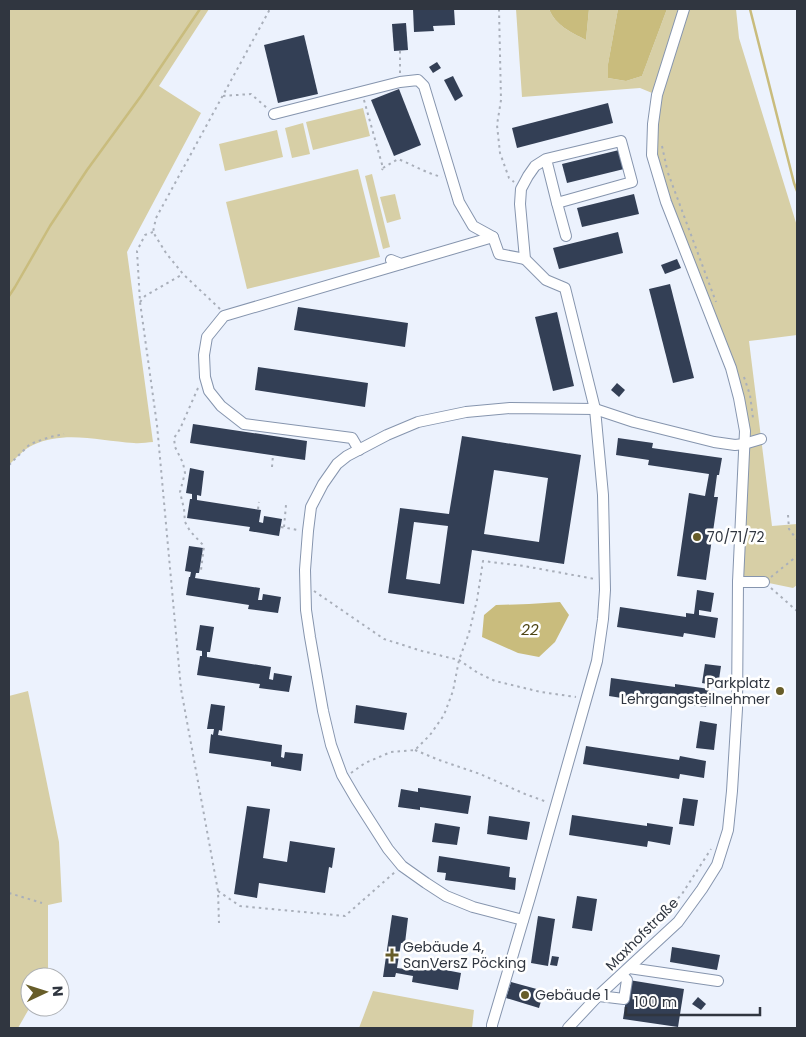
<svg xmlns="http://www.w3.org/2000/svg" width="806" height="1037" font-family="Poppins,sans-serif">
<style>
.green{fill:#d7cfa6}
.water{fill:#c9bc7d}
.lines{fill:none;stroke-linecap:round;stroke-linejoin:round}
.stream{stroke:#c9bc7d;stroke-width:2.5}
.building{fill:#333f55;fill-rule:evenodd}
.minor-casing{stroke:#8695ae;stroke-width:12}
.path{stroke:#a9afba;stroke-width:2;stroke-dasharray:2.5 4;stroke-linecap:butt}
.minor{stroke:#fff;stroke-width:10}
.poi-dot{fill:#675d29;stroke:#fff;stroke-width:2}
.labels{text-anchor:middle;stroke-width:5;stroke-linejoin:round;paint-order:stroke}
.poi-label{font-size:14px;fill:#303640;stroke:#fff;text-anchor:start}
.street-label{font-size:14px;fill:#303640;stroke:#fff}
.water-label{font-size:15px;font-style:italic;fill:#4e4514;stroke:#fff}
</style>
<rect width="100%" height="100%" fill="#ecf2fd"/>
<g class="green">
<path d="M9,9H209L159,86L201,113L127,252L153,442C147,442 140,444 134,443C100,441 65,430 33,445C24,449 16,458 9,465Z"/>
<path d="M516,9H549C556,26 571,32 586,40L589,9H618L608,64V78L626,81L642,76L667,9H736L739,38L797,226V335L749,341L772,526L797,524V585L793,588L764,582H738L744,444L739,398L652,155L657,95L640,88L522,97Z"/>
<path d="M363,108L370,136L313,150L306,122Z"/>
<path d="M303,123L310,154L292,158L285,128Z"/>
<path d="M277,130L283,157L225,171L219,144Z"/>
<path d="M358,169L380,257L247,289L226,202Z"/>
<path d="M372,174L390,247L383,249L365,176Z"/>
<path d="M395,194L401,219L387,223L380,197Z"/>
<path d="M28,691L59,842L62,902L48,905V974L46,977H30V1007L18,1028H9V696Z"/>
<path d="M373,991L474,1010L472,1028H359Z"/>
</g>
<g class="water">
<path d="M547,9H589L586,40C571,32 556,26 549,9Z"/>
<path d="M618,9H667L642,76L626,81L608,78V64Z"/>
<path d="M560,602L569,615L555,642L539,657L518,653L482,637L484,615L496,605L529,604Z"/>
</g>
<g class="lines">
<g class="stream">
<path d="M750,9L794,183L797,191"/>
<path d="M9,296L15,287L50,226L87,170L141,96L200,9"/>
</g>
</g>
<g class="building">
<path d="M413,9H454L455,25L433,26L434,31L414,32Z"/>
<path d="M406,23L408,50L394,51L392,24Z"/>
<path d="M304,35L318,94L278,103L264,45Z"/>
<path d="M437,62L441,68L433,73L429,67Z"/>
<path d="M453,76L463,96L455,101L444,80Z"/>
<path d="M399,89L421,145L394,156L371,100Z"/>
<path d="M608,103L613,123L517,148L512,128Z"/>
<path d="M619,150L624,169L567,183L562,164Z"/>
<path d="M634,194L639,214L582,227L577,208Z"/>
<path d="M618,232L623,253L559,269L553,248Z"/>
<path d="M677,259L681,268L665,274L661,265Z"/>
<path d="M670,284L694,378L673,383L649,289Z"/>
<path d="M298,307L408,323L405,347L294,330Z"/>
<path d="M557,312L574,386L553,391L535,317Z"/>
<path d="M258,367L368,383L365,407L255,390Z"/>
<path d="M617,383L625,390L619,397L611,390Z"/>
<path d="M193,424L307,441L305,460L190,443Z"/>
<path d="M462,436L581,455L564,564L472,550L464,604L388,593L400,508L449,514ZM494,470L548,478L539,542L484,534ZM414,522L448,526L440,584L406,579Z"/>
<path d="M618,438L653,443L652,448L722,458L719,475H717L714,497H718L706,580L677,576L689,493L705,496L709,474L648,465L649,460L616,455Z"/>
<path d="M190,468L204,471L201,496L197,495V500L261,510L259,522L263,523L264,516L282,519L279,536L249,531L250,527L187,518L190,499H192V494L186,493Z"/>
<path d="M189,546L203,548L199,573H196L195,578L260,588L258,600H262L263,594L281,597L278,613L248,609L249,605L186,595L189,577H190L191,572L185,571Z"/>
<path d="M697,590L714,593L711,612L699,610V615L718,618L715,638L684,633L683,637L617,627L620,607L686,617V613L694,614Z"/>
<path d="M200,625L214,627L210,652H207V657L271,667L269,679L273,680L274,673L292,676L289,692L259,688L260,684L197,675L200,656H202V651L196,650Z"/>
<path d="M705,664L721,666L718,686L702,683Z"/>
<path d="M611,678L675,687V684L709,689L706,707L673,702L672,706L609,696Z"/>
<path d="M211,704L225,706L222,731L219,730L218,735L282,745L281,757L284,758L285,752L303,754L301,771L271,766V762L209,753L211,734L213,735L214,729H207Z"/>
<path d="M356,705L407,713L404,730L354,723Z"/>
<path d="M700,721L717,724L714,750L696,748Z"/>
<path d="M586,746L679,760L680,756L706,761L704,778L680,774L679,779L583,764Z"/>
<path d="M418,788L471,796L468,814L420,807V810L398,807L401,789L418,792Z"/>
<path d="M683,798L698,800L694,826L679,824Z"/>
<path d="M247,806L270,809L263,858L287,862L290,841L335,848L332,868L329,867L325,893L259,883L257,898L234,894Z"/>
<path d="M572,815L647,826V823L673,827L670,845L648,841L647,847L569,835Z"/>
<path d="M489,816L530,822L527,840L487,834Z"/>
<path d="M435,823L460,827L457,845L432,842Z"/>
<path d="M439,856L510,867L509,877L516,878L515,890L445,880L446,873L437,872Z"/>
<path d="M577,896L597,899L592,931L572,928Z"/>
<path d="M392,915L408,918L405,943H401L397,968L414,970L415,964L461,973L458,990L412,982L413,976L396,973L395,977H383Z"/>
<path d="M538,916L555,919L548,966L531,963Z"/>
<path d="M672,947L720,955L717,970L670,962Z"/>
<path d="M552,956L559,957L557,966L550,965Z"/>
<path d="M629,980L684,989L678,1027L623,1019Z"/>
<path d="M511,982L544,991L539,1008L506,998Z"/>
<path d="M698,997L706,1004L701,1010L692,1004Z"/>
</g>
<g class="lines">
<defs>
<g id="minor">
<path d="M274,114L400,82L418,80L424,86L459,202L473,226L493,237L499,254L525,259"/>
<path d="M557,203L566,236"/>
<path d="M391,260L401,264L493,237"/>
<path d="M359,450L352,438L244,424L221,406L209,391L205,377L204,355L207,337L224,316L401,264"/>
<path d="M738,582H764"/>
<path d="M523,920L473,907L446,896L426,883L402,866L388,849L356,799L342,775L331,745L323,711L310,637L306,610L305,570L308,531L311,507L323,484L337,464L347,456L387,435L418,422L466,412L510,408L595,409L634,422L714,442L735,445L744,444L761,439"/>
<path d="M629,968L718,981"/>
<path d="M599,996L624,999L627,980L622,975"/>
<path d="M492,1028V1025L530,897L597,661L603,619L605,590L603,495L595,409L565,288L546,280L525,259L520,204L521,189L528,176L535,166L546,159L621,141L632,182L557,203L546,159"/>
<path d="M568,1028L598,996L678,922L702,889L717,865L728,830L732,791L737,709L738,582L745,431L739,398L731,368L666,202L652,155L653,124L657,95L684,9"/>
</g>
</defs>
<use href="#minor" class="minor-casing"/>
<g class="path">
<path d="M499,9L501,100L497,125L500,153L509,178L514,182"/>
<path d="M400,73V50"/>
<path d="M223,96L251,94L267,108"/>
<path d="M364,100L383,168L382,170"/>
<path d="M662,146L667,169"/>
<path d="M383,168L398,159C413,165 426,173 442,177"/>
<path d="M668,173L716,302"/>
<path d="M153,232L145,235L137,251L140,302L157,425L181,689L218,891L219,923"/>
<path d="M140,302L145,296L183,274"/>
<path d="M220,309L183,274L166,253L153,232L156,218L270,9"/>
<path d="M744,377L750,395L753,418"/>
<path d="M198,388L180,429L174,438L175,447L183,463L185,473L180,492L184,509L185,522L190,531L204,546L201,570"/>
<path d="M9,465L30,444L50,437L64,434"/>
<path d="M272,467L273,455"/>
<path d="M258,509L259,502"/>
<path d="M788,515L789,529L797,540"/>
<path d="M281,527L298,530"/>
<path d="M284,527L286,505"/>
<path d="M771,577L797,556"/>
<path d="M771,588L797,611"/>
<path d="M314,591L384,639L422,651L459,660L478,673L495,681L541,692L576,697"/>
<path d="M415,750L439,760L480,774L525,794L547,802"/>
<path d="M351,773L365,763L391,752L415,750L430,735L444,715L453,691L459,660L469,633L477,600L483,561L524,566L595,579"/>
<path d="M218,891L240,906L345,916L395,872"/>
<path d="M9,893L42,903"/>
<path d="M638,941L682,894L711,849"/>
</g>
<use href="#minor" class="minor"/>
</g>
<g class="poi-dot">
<circle cx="697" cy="537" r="5"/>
<circle cx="780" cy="691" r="5"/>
<path d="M389.5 947.5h5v5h5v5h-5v5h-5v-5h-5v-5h5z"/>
<circle cx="525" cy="995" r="5"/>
</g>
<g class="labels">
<g class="poi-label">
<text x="707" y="542">70/71/72</text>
<text x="770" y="688" text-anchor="end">Parkplatz<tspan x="770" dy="16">Lehrgangsteilnehmer</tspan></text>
<text x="403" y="952">Gebäude 4,<tspan x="403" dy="16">SanVersZ Pöcking</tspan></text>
<text x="535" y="1000">Gebäude 1</text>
</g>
<g class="street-label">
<text transform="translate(642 934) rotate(-45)" y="5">Maxhofstraße</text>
</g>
<g class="water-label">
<text x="530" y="635">22</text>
</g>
</g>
<rect width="806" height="1037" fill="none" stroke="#303640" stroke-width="20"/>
<g transform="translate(45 992) rotate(86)"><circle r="24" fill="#ffffff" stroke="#acafb3"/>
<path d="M0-4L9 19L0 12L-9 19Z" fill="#675d29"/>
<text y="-8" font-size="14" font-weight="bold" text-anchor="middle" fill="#303640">N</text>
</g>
<path d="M626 1007v8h134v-8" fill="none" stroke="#303640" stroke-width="2.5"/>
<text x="634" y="1007" font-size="15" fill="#303640" stroke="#ffffff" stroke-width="4" paint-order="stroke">100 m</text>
</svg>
